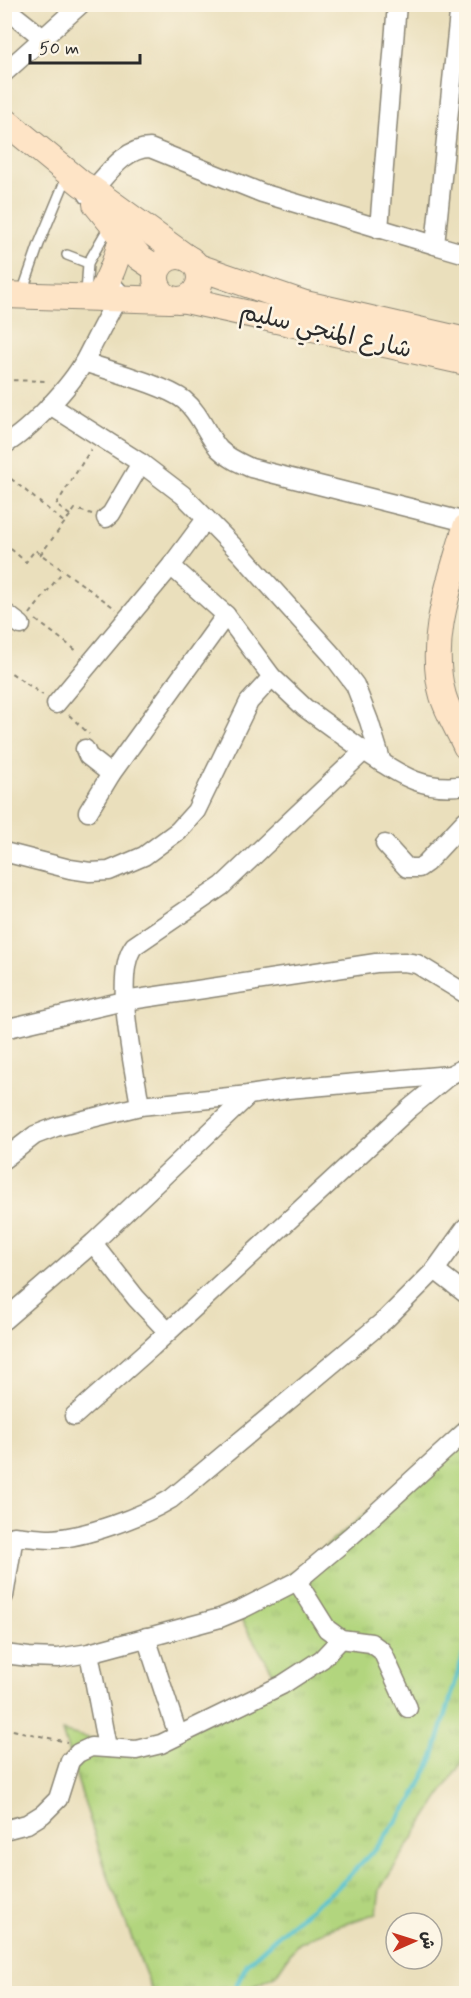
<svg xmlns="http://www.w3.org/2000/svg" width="471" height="1998" font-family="Mynerve,'Playpen Sans Arabic',sans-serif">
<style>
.grass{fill:url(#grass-tufts);stroke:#6e8054;stroke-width:1.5}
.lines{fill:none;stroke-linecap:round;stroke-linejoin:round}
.stream{stroke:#56c2ce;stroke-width:4.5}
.lane-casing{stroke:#8a8574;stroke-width:12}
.street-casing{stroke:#8a8574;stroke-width:21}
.secondary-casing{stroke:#8a8574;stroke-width:28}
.path{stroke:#8a8574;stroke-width:2;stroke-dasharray:4.5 4.5;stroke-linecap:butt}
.lane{stroke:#fff;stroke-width:9}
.street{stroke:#fff;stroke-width:18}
.secondary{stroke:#fee4c6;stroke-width:26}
.labels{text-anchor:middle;stroke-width:5;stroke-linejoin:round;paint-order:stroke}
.street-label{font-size:24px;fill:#2b2b2b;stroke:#fcf5e5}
</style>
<defs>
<pattern id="grass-tufts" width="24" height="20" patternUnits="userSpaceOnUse" patternTransform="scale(1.5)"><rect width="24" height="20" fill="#b2d57e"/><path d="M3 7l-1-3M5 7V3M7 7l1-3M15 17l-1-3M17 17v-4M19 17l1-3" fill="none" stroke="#99b76d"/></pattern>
</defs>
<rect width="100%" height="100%" fill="#fcf5e5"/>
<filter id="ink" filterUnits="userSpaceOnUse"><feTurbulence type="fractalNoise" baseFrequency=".0167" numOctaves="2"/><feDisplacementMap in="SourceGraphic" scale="12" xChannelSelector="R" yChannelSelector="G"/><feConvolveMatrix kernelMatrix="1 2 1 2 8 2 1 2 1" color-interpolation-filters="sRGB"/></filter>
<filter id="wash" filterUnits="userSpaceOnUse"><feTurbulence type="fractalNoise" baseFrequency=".008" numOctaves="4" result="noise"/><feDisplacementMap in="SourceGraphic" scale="24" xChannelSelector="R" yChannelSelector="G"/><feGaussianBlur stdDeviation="1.35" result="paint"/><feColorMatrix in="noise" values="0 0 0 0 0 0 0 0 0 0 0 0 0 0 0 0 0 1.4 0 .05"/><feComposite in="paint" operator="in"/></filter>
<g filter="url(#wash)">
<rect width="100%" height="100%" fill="#eadfbc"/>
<path class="grass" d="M466,1422V1747L460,1765L380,1889L377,1913L324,1931L296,1945L276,1975L241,1993H153L106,1871L62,1731L122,1747L189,1731L278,1681L236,1611C319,1557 395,1491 466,1422Z"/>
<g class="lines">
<path class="stream" d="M232,1994L247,1964L286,1928L338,1887L378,1846L413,1799L433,1758L466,1646"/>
</g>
</g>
<g filter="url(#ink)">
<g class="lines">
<defs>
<g id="lane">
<path d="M67,255L88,263"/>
<path d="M22,293L39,244L68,174"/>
<path d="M86,294L88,263L110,225"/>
</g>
<g id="street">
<path d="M460,4L435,245L466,254"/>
<path d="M4,7L43,38"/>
<path d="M4,73L81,4"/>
<path d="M88,195C106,177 123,148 150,148L262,193L435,245"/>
<path d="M379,229L397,4"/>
<path d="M84,362C110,371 164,385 184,400C200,413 206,434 219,449C228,458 240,463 251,468L466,522"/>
<path d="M50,405L141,463L183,495L241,554L333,656L355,685L369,721L382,763"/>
<path d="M4,445C30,430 71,386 85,360C96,339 106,318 118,298L117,290"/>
<path d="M106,518L111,514L141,463"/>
<path d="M171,566L226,615L272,677L305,708L364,751"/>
<path d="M4,612L21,625"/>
<path d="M56,704L171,566L206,519"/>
<path d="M85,749L88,756L111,774"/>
<path d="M88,812L111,774L226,615"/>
<path d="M385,844L407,868H419L426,863L466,820"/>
<path d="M4,852L70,869L90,872L109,871L144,856L178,831L196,811L249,702L272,677"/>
<path d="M4,1029L124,1001L376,963L404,962L417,964L466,994"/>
<path d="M140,1106C135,1071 112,974 134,946L222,886L364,751C399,774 422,792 466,785"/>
<path d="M4,1159L35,1135L56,1127L140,1106L249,1095"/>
<path d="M93,1243L136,1298L168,1332"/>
<path d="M435,1270L466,1294"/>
<path d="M4,1320L93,1243L249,1095L288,1089L450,1075L466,1067"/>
<path d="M74,1416L152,1347L410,1108L450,1075"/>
<path d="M297,1581L327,1629L341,1639L371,1643L382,1651L408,1708"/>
<path d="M4,1596L14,1536C26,1537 39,1539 52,1539C86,1537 141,1517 171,1499L386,1319L435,1270L466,1227"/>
<path d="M146,1637L178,1735"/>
<path d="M89,1653L107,1747"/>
<path d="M4,1654L29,1657L58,1658L89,1653L220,1618L244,1608L297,1581L352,1535L466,1431"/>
<path d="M4,1830L27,1824L43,1814L58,1799L70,1761L78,1753L91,1747L136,1750L161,1744L282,1685L322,1659L341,1639"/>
</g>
<g id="secondary">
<path d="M4,120L82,184L93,190L187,258"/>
<path d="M96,204L139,257L157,269"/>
<circle cx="178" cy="278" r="22"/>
<path d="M198,267L305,304L466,341"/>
<path d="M4,295L170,300"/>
<path d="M99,297C110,277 118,258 122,236"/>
<path d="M186,300L466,362"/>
<path d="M466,527C451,580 427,640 443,696C448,713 459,730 466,746"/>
</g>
</defs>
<use href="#lane" class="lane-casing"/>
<use href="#street" class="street-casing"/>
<use href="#secondary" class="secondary-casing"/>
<g class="path">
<path d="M4,380L49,381"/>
<path d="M4,473L65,523"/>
<path d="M70,515L56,505L91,449"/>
<path d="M4,543L26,562L35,550L116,609"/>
<path d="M40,555L75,509L92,514"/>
<path d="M30,614L63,571"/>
<path d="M36,620L77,651"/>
<path d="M4,647L12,637"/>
<path d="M4,668L43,695"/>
<path d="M69,715L89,734"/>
<path d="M4,1728L67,1742"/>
</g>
<use href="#lane" class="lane"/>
<use href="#street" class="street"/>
<use href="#secondary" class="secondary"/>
</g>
</g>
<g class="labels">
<g class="street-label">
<text transform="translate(326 330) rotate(13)" y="8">شارع المنجي سليم</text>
</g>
</g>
<rect width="471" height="1998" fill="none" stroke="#fcf5e5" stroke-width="24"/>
<g transform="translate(414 1941) rotate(87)"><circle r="28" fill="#fcf5e5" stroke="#a8a49b" stroke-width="1.5"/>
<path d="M0-4.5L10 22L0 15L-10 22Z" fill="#c8321e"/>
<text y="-9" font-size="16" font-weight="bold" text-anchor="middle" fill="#2b2b2b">ش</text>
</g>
<path d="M30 54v9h110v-9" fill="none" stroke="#2b2b2b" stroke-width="3"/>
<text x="39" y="54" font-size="18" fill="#2b2b2b" stroke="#fcf5e5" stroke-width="4.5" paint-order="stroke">50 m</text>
</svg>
